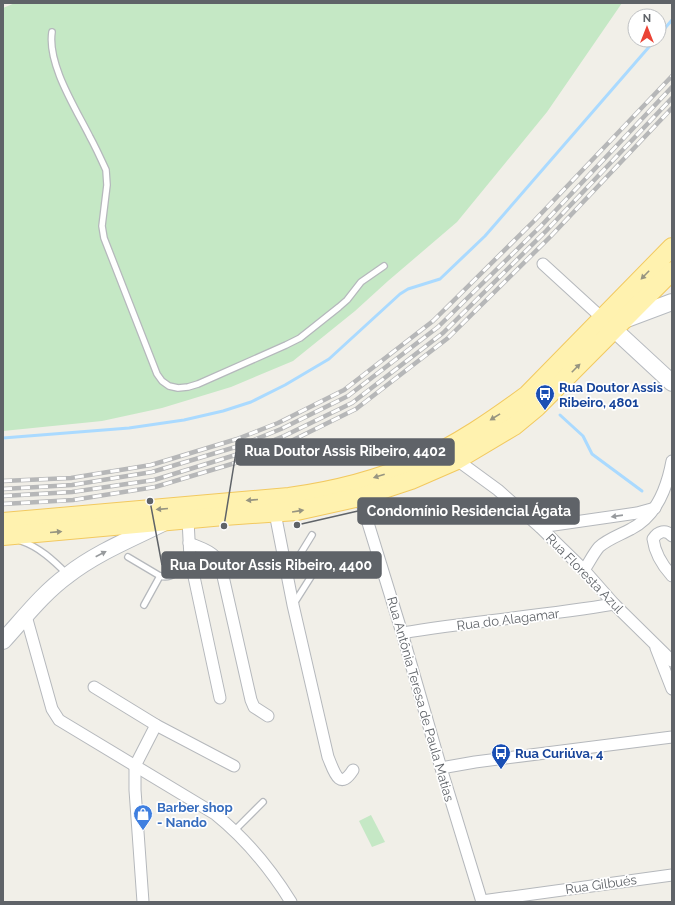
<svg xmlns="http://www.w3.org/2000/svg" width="675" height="905" font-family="Raleway,sans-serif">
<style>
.green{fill:#c5e8c5}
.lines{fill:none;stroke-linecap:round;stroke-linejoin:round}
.stream{stroke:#aadaff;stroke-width:3}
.lane-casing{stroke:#b5b8bc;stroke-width:8}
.street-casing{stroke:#b5b8bc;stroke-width:13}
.secondary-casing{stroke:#b6babf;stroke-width:18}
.primary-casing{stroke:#f2c960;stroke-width:20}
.lane{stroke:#fff;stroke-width:5.5}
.street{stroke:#fff;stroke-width:11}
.secondary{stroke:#fff;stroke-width:16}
.primary{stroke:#fff2af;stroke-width:18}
.rail-casing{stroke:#b6b7b8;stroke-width:4.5}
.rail{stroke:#fff;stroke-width:3;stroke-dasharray:9;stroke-linecap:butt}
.oneway{fill:#979581}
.oneway2{fill:#979a9d}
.labels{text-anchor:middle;stroke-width:3.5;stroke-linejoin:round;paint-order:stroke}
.transit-label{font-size:13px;font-weight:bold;fill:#164399;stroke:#fff;text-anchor:start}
.street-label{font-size:13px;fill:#5f6368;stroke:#fff}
.shop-label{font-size:13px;font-weight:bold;fill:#366cbe;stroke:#fff;text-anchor:start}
.leader{fill:none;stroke:#5f6368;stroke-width:1.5}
.callout-dot{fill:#5f6368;stroke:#fff;stroke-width:1.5}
.callout{fill:#5f6368;stroke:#5f6368;stroke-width:1.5}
.callout-label{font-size:14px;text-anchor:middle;font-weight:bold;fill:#fff}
</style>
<rect width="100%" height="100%" fill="#f1efe8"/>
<g class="green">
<path d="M15,3H622L547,112L457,222L388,281L355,311L293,361L231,387L162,408L102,421L3,431V8Z"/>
<path d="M371,815L385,842L372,847L359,821Z"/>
</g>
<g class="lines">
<g class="stream">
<path d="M659,35L672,20"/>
<path d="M560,415L583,436L592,454L642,491"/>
<path d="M3,438L129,428L184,420L223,411L251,402L285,385L329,359L400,294L408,289L440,279L485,236L655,40"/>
</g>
<defs>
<g id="lane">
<path d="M52,32C47,64 76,109 90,137C96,148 101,159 106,170L107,185L102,226L104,238L157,374L162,381L169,386L178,388L188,387L198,384L286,345L300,338L339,307L347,300L361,282L384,266"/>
<path d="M21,541C39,547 53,560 67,574"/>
<path d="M128,557L160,576C174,580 182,567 190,558"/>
<path d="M288,574L312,535"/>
<path d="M144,605L160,576"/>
<path d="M293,605L319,564"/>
<path d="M235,830L263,802"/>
</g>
<g id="street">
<path d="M543,264L602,318"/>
<path d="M457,460L498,490L540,527L584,570L614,604L672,661"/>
<path d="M360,497L402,633L441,768L482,902"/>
<path d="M275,513L293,605L328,757C334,771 339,792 353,770"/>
<path d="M188,520L190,558L220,698"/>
<path d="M540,527L637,513L655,508"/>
<path d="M672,536C666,529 658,531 653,539C655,554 662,565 672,576"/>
<path d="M189,543C201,548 213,551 220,563L251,700L254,707L268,716"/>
<path d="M584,570C589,563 593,554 599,547C608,539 620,535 631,529C657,516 667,488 672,461"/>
<path d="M26,616L52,709L59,720L215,814C246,839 270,868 291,902"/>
<path d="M402,633C473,621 544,616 614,604"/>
<path d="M656,648L672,689"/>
<path d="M94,687L156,725"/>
<path d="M441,768L475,762L672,737"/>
<path d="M482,901L672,875"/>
<path d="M143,902L135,790V766L156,725L234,766"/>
</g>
<g id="secondary">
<path d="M604,320L672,383"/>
<path d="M624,320L672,302"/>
<path d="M3,641C24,618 43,593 68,575C96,553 131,539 163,523"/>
</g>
<g id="primary">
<path d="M3,522L289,497C333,491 377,480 418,462C457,445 493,420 527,395L672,247"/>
<path d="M3,536L224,516L297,511L360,497L411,480L457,460L514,426L537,407L672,271"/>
</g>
</defs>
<use href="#lane" class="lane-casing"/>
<use href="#street" class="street-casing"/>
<use href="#secondary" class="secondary-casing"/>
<use href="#primary" class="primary-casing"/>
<use href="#lane" class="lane"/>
<use href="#street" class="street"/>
<use href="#secondary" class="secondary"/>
<use href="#primary" class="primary"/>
<defs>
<g id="rail">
<path d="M3,481L71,478L151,465L237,439L278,423L344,390L433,321L535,220L672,76"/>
<path d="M3,489L72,485L152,472L239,446L281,429L348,396L438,327L541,226L672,87"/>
<path d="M3,496L72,492L154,480L242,453L284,436L352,403L443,333L546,231L672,98"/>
<path d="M3,504L73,500L155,487L245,460L287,443L356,409L448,338L551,236L672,108"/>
</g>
</defs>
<use href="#rail" class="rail-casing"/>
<use href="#rail" class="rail"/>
</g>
<defs><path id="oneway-solid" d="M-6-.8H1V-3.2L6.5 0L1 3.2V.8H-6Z"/></defs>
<g class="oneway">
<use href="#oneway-solid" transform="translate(645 275) rotate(134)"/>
<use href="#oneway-solid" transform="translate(576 368) rotate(-45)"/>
<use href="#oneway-solid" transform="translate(495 417) rotate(148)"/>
<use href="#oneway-solid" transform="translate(379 476) rotate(162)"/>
<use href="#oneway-solid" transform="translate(252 500) rotate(175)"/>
<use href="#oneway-solid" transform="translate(162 509) rotate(175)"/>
<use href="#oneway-solid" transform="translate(298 511) rotate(-9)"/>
<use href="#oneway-solid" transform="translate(56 532) rotate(-5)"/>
</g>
<g class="oneway2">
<use href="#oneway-solid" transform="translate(617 516) rotate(172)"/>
<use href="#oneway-solid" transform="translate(101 554) rotate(-27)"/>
</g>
<defs>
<symbol id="bus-pin" viewBox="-11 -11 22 30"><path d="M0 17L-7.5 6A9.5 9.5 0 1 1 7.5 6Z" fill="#1a4fb4" stroke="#fff"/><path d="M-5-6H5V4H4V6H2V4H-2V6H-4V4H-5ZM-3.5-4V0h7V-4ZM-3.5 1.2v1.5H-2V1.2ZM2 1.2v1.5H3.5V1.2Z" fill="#fff"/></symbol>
<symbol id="shop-pin" viewBox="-11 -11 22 30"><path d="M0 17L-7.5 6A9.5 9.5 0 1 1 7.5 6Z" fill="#3f7fe0" stroke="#fff"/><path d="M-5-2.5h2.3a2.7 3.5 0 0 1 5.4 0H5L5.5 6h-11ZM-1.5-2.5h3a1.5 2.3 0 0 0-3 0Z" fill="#fff"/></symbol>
</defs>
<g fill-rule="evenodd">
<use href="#bus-pin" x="534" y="383" width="22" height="30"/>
<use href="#bus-pin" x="490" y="742" width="22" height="30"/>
<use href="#shop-pin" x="132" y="803" width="22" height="30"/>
</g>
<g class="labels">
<g class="transit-label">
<text x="559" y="392">Rua Doutor Assis<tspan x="559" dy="15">Ribeiro, 4801</tspan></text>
<text x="515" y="758">Rua Curiúva, 4</text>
</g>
<g class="street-label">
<text transform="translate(585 573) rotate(46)" y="5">Rua Floresta Azul</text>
<text transform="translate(508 619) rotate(-7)" y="5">Rua do Alagamar</text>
<text transform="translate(421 699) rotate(74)" y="5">Rua Antônia Teresa de Paula Matias</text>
<text transform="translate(601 884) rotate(-8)" y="5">Rua Gilbués</text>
</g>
<g class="shop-label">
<text x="157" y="812">Barber shop<tspan x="157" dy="15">- Nando</tspan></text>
</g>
</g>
<path class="leader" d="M224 526L236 452M297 525L358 511M150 501L162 565"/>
<g class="callout-dot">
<circle cx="224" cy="526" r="4"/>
<circle cx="297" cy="525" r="4"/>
<circle cx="150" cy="501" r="4"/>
</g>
<g class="callout">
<rect x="236" y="439" width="218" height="26" rx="4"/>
<rect x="358" y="498" width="221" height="26" rx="4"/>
<rect x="162" y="552" width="219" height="26" rx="4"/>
</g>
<g class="callout-label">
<text x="345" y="456">Rua Doutor Assis Ribeiro, 4402</text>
<text x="469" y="516">Condomínio Residencial Ágata</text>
<text x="271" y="570">Rua Doutor Assis Ribeiro, 4400</text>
</g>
<rect width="675" height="905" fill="none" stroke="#5f6368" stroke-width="8"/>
<g transform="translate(647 28)"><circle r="19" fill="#ffffff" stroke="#bfc1c3"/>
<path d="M0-3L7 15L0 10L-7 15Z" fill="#ea4335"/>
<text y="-6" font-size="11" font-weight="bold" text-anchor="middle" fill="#5f6368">N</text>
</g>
</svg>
